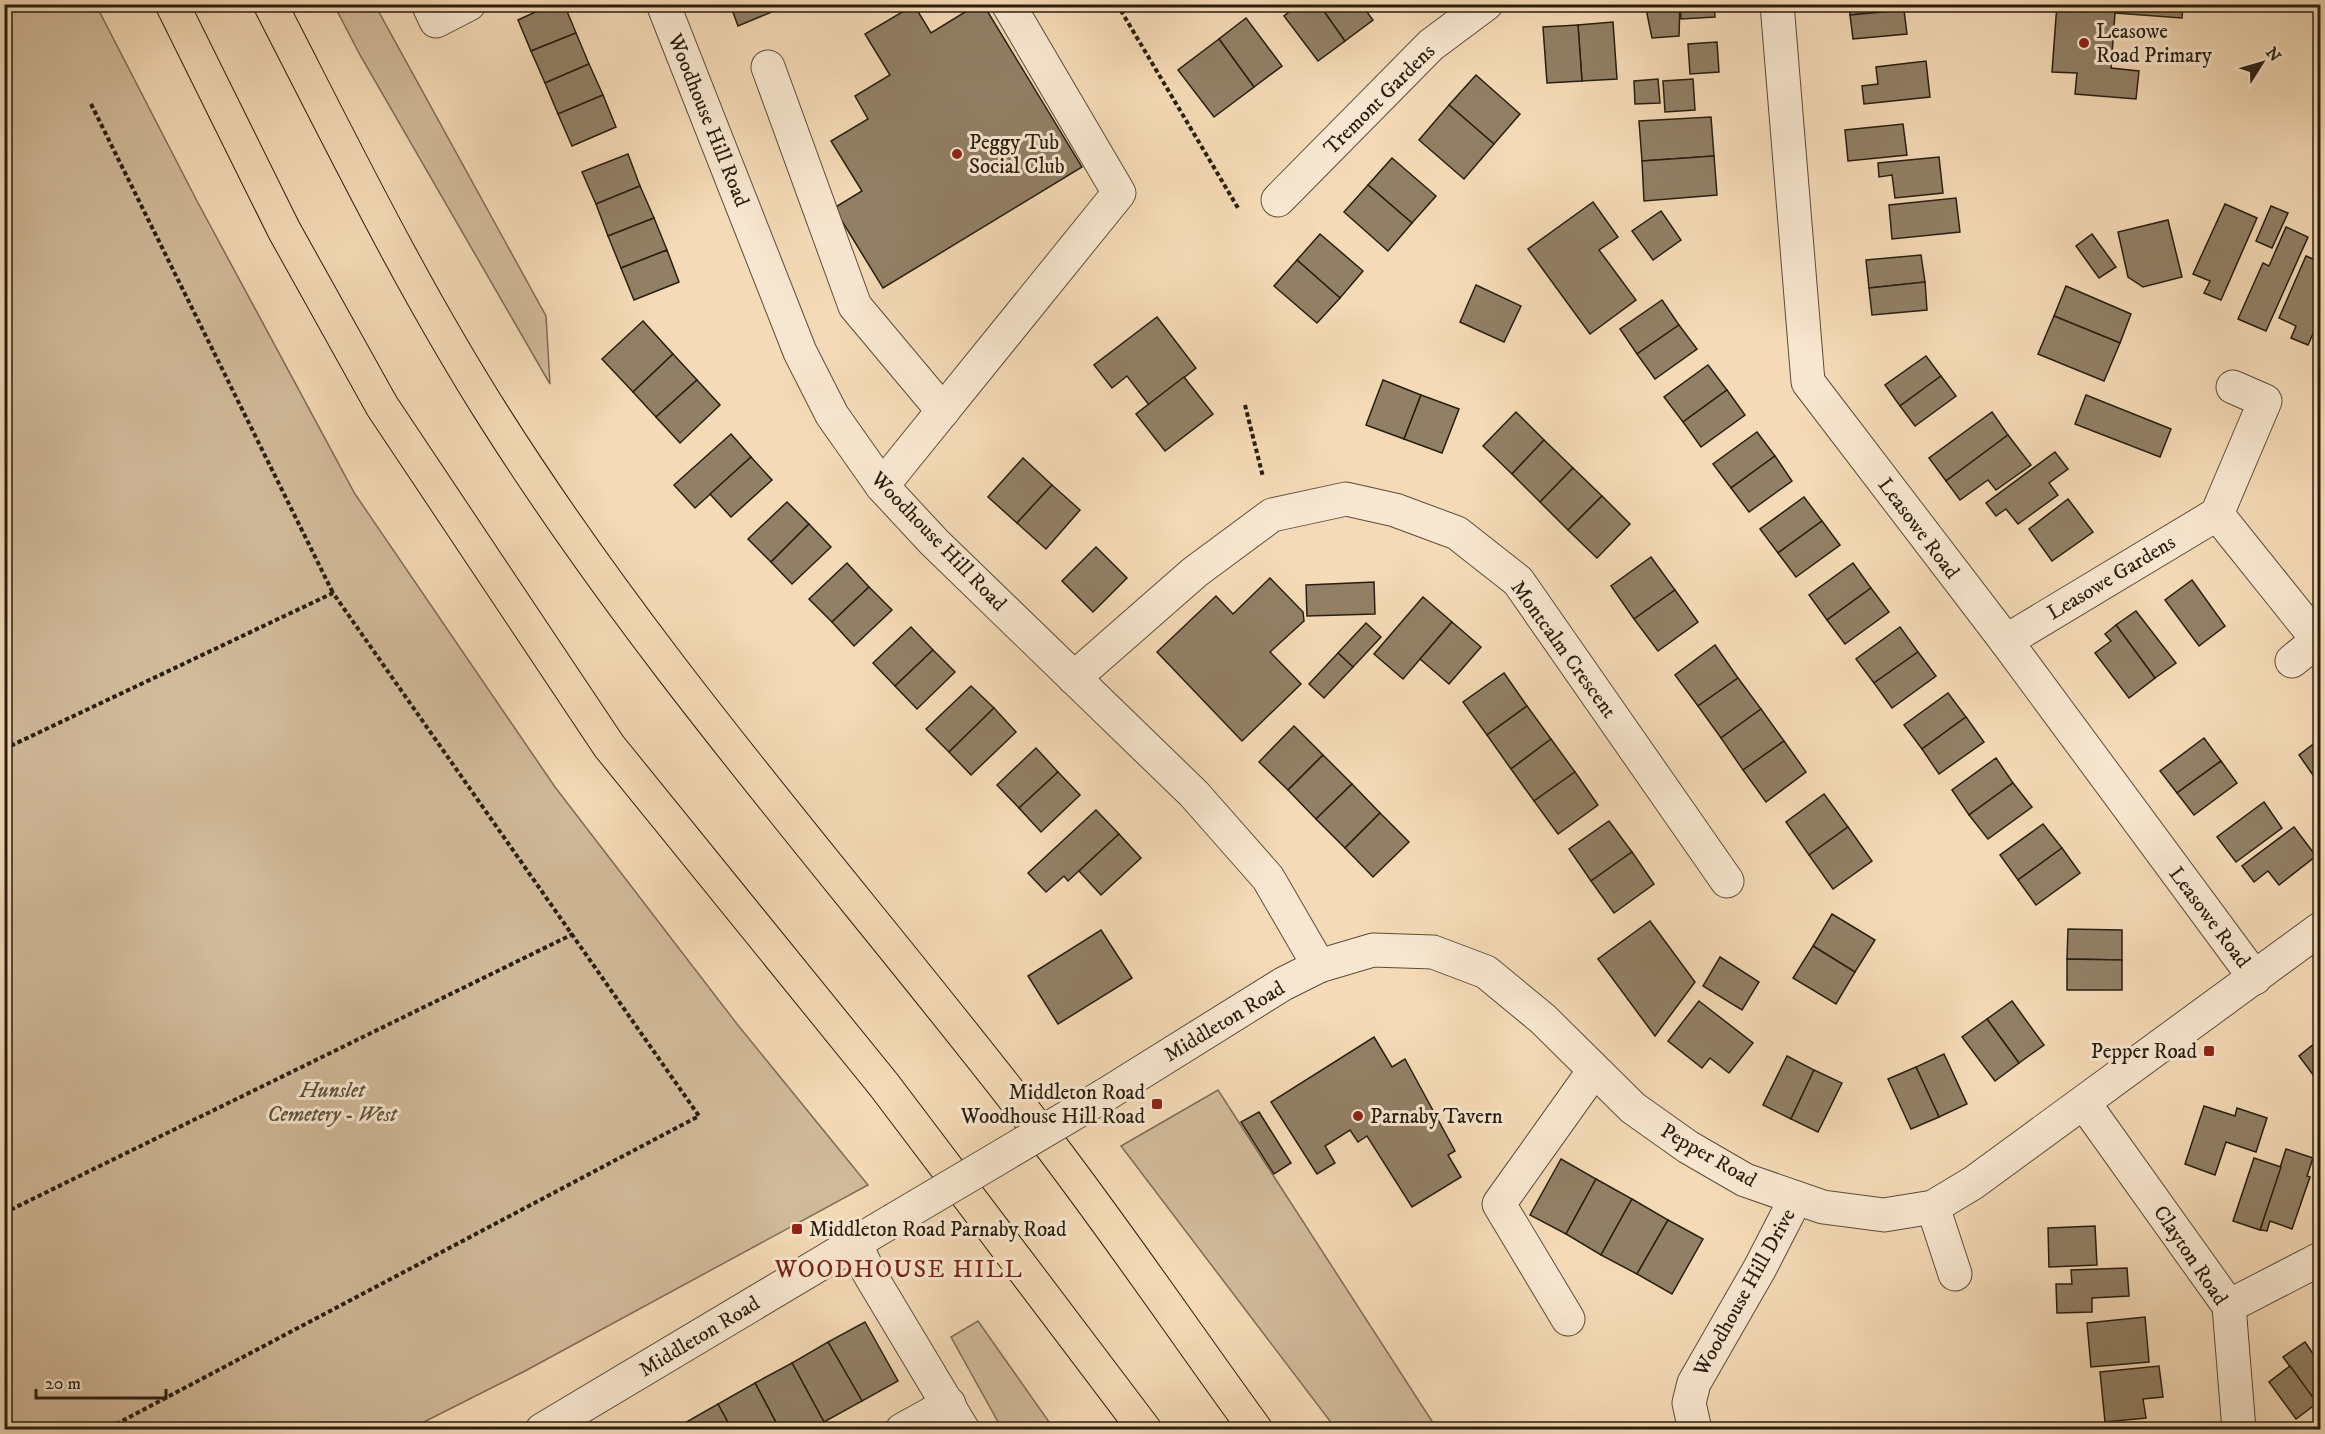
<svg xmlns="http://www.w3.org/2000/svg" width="2325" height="1434" font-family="'IM FELL DW Pica',serif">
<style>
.green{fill:#d1ba9a;stroke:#7c6c55;stroke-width:1.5}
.building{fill:#928066;stroke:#281e10;stroke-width:1.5}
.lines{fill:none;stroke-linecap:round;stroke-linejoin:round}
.minor-casing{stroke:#5b4d3a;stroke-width:35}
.highway-casing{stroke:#281e10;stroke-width:35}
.path{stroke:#281e10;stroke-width:4;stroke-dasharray:4.5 3;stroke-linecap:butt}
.minor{stroke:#f8e7d0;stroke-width:33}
.highway{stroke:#f4dab6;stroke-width:33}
.minor-bridge-casing{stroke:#5b4d3a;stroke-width:35;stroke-linecap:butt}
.minor-bridge{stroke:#f8e7d0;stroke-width:33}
.poi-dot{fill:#8f2418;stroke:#f8e7d0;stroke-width:2}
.labels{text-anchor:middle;stroke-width:6;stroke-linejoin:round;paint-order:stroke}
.poi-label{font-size:21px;fill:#281e10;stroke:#f8e7d0;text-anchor:start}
.street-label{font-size:21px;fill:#281e10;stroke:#f8e7d0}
.park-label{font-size:21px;font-style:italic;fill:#5b4d39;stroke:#f8e7d0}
.quarter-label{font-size:24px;letter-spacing:1.5px;fill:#7a1f14;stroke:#f8e7d0}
</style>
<rect width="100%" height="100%" fill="#f4dab6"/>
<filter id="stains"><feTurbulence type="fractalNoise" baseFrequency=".00333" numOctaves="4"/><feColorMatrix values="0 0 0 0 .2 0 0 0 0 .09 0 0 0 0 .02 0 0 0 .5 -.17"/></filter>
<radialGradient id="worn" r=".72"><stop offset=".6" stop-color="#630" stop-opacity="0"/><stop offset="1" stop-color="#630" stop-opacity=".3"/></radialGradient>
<g class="green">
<path d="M5,4L96,5L197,201L355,494L555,787L737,1024L868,1185L525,1371L410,1429H5Z"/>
<path d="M334,5H375L546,316L550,384L360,55Z"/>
<path d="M1218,1090L1437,1429H1336L1121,1146Z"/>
<path d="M978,1321L1054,1429H1002L951,1337Z"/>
</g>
<g class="building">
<path d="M553,4H564L576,33L531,51L518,20Z"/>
<path d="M730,4H785L786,6L738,26Z"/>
<path d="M978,4H983L1082,167L883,288L834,208L862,191L831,141L868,119L855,96L890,75L865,34L914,5L931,33Z"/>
<path d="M1299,4H1319L1345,41L1318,61L1284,16Z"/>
<path d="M1319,4H1361L1373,20L1345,41Z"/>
<path d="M1645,4H1680L1679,36L1652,38Z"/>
<path d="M1680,4H1714L1715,17L1681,19Z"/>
<path d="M1849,4H1904V10L1850,15Z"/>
<path d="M2057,4H2183L2182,18L2115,13L2111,68L2139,71L2136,99L2075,94L2077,73L2052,72Z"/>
<path d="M1904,10L1907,34L1853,39L1850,15Z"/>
<path d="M1246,18L1282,66L1254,87L1219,39Z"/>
<path d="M1613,22L1617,79L1582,81L1578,25Z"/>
<path d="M1578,25L1582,81L1547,83L1543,27Z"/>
<path d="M576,33L589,64L545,83L531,51Z"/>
<path d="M1219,39L1254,87L1214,117L1178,70Z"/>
<path d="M1717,42L1719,72L1690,74L1688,44Z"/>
<path d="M1926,61L1930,97L1864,104L1862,86L1878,84L1876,67Z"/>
<path d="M589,64L603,95L558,114L545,83Z"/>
<path d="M1476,75L1520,114L1494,144L1449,105Z"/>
<path d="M1658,79L1660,103L1635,104L1634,81Z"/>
<path d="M1693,79L1695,110L1665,112L1663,81Z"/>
<path d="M603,95L616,127L572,146L558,114Z"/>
<path d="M1449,105L1494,144L1464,179L1419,140Z"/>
<path d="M1711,117L1714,156L1642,161L1639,121Z"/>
<path d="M1903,124L1907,155L1848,161L1845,130Z"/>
<path d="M628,154L640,186L596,204L582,172Z"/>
<path d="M1714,156L1717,195L1644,201L1642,161Z"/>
<path d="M1939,157L1943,193L1895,198L1892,175L1879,177L1878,163Z"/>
<path d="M1392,158L1436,196L1412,223L1368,185Z"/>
<path d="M1368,185L1412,223L1388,251L1344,212Z"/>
<path d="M640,186L654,218L608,236L596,204Z"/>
<path d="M1956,198L1960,232L1892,239L1889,205Z"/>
<path d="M1593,202L1618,237L1599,250L1636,300L1590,334L1528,249Z"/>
<path d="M2225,204L2257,218L2221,300L2204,293L2210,281L2193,274Z"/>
<path d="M2271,206L2288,213L2272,248L2256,241Z"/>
<path d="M1661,211L1681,240L1653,260L1632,231Z"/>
<path d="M654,218L667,250L621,268L608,236Z"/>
<path d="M2168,220L2182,277L2143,287L2128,277L2118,232Z"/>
<path d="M2286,227L2308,237L2266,331L2238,319L2263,263L2269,266Z"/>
<path d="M1320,234L1363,271L1340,298L1297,260Z"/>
<path d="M2092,234L2116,267L2099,278L2076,246Z"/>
<path d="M667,250L679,282L634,300L621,268Z"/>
<path d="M1921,255L1925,282L1869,288L1866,260Z"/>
<path d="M2306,256L2320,262V318L2308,345L2291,338L2296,326L2279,318Z"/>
<path d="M1297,260L1340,298L1317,323L1274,286Z"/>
<path d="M1925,282L1927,310L1872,315L1869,288Z"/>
<path d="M1476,285L1521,306L1504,342L1460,322Z"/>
<path d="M2066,286L2131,314L2120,343L2054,316Z"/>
<path d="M1662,300L1679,325L1637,354L1620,329Z"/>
<path d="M2054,316L2120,343L2104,381L2038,354Z"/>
<path d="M1157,317L1196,368L1149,405L1127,376L1112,388L1094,365Z"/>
<path d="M643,321L673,354L633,392L602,359Z"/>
<path d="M1679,325L1697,349L1655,379L1637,354Z"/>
<path d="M673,354L697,380L656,417L633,392Z"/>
<path d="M1926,356L1941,376L1900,406L1885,385Z"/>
<path d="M1708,365L1727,390L1683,422L1664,397Z"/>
<path d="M1941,376L1956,396L1915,426L1900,406Z"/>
<path d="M1184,377L1213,414L1165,451L1136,414Z"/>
<path d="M697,380L720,405L680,443L656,417Z"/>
<path d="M1383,380L1421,395L1404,439L1366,425Z"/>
<path d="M1727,390L1745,415L1701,447L1683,422Z"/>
<path d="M1421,395L1459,409L1442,453L1404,439Z"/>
<path d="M2086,395L2171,429L2160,457L2075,424Z"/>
<path d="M1516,412L1544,440L1512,474L1483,446Z"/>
<path d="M1992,412L2008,435L1946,481L1929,458Z"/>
<path d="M1757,432L1775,456L1731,488L1713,464Z"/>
<path d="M731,434L751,457L695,508L674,485Z"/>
<path d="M2008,435L2031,465L1996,490L1988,480L1960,500L1946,481Z"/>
<path d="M1544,440L1573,468L1540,502L1512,474Z"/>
<path d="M2055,452L2068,469L2049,483L2058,495L2018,524L2006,509L1996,516L1986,503Z"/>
<path d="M1775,456L1792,481L1749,512L1731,488Z"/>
<path d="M751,457L772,480L731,517L710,494Z"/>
<path d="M1023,458L1052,485L1017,523L988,497Z"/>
<path d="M1573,468L1602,496L1568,530L1540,502Z"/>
<path d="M1052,485L1080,510L1046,549L1017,523Z"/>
<path d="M1602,496L1630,524L1597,558L1568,530Z"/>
<path d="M1804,497L1822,521L1778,553L1760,529Z"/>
<path d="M2068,499L2093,532L2052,561L2029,529Z"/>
<path d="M787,502L809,524L771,562L748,539Z"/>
<path d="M1822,521L1840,545L1796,577L1778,553Z"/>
<path d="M809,524L831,547L792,584L771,562Z"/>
<path d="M1096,547L1127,578L1093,612L1062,581Z"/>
<path d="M1651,557L1675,590L1634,619L1611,586Z"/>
<path d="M847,563L869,587L832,622L809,599Z"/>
<path d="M1853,563L1871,588L1827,620L1809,595Z"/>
<path d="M1270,578L1303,612L1304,621L1270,652L1301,684L1242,741L1157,652L1216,596L1233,614Z"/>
<path d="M2192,580L2225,626L2199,646L2165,600Z"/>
<path d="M1374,582L1375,614L1307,616L1306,585Z"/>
<path d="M869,587L892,610L854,646L832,622Z"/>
<path d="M1871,588L1889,612L1845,644L1827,620Z"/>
<path d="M1675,590L1698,622L1658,651L1634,619Z"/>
<path d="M1423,597L1452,622L1403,679L1374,654Z"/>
<path d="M2136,611L2176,663L2155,678L2116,625Z"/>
<path d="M1452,622L1481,647L1449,684L1420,659Z"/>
<path d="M1366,623L1381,637L1353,667L1338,653Z"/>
<path d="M2116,625L2155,678L2129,698L2095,653L2111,641L2105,634Z"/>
<path d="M911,627L933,650L895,686L873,663Z"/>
<path d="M1900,627L1918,652L1874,683L1856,659Z"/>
<path d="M1715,645L1738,678L1698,706L1675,675Z"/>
<path d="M933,650L955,672L917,709L895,686Z"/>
<path d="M1918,652L1936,676L1892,708L1874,683Z"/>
<path d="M1338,653L1353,667L1324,698L1309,684Z"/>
<path d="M1504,673L1527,706L1487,735L1463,702Z"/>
<path d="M1738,678L1761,709L1721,738L1698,706Z"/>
<path d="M971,686L994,708L949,752L926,729Z"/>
<path d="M1948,693L1966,717L1922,749L1904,725Z"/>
<path d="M1527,706L1551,739L1511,769L1487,735Z"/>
<path d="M994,708L1016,732L971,775L949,752Z"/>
<path d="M1761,709L1784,741L1743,770L1721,738Z"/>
<path d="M1966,717L1984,742L1939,774L1922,749Z"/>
<path d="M1294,726L1323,755L1288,790L1259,762Z"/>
<path d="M2204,738L2221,761L2177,793L2160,771Z"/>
<path d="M1551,739L1575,772L1534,801L1511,769Z"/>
<path d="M2320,739V785L2299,755Z"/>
<path d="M1784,741L1806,772L1766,802L1743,770Z"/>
<path d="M1036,748L1058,772L1019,808L997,785Z"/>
<path d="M1323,755L1352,784L1316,819L1288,790Z"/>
<path d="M1996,758L2013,783L1969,815L1952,790Z"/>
<path d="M2221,761L2237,783L2194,815L2177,793Z"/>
<path d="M1058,772L1080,795L1041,832L1019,808Z"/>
<path d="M1575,772L1598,805L1558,834L1534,801Z"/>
<path d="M2013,783L2032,807L1988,839L1969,815Z"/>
<path d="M1352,784L1380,813L1345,848L1316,819Z"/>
<path d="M1824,794L1848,827L1809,855L1786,822Z"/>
<path d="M2264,802L2282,828L2236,862L2217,837Z"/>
<path d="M1096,810L1119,834L1068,881L1064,876L1046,892L1028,873Z"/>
<path d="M1380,813L1409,842L1373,877L1345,848Z"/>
<path d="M1609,821L1632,852L1591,881L1569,849Z"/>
<path d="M2043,824L2062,848L2018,880L2000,855Z"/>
<path d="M1848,827L1872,861L1833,889L1809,855Z"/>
<path d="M2294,827L2316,856L2279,885L2268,871L2254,882L2242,866Z"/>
<path d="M1119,834L1141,858L1101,895L1079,871Z"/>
<path d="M2062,848L2080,873L2036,905L2018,880Z"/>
<path d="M1632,852L1654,884L1614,913L1591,881Z"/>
<path d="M1832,914L1875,940L1855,972L1813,946Z"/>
<path d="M1650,921L1695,982L1655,1036L1598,959Z"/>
<path d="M2068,929L2122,930V960L2067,959Z"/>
<path d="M1101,930L1132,978L1058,1024L1028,976Z"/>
<path d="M1813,946L1855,972L1836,1004L1793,978Z"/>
<path d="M1720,957L1759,982L1742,1010L1703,986Z"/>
<path d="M2067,959L2122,960V990H2067Z"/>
<path d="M1699,1001L1753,1043L1729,1073L1710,1058L1702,1068L1668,1041Z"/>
<path d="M2012,1001L2044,1045L2019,1063L1987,1019Z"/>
<path d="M1987,1019L2019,1063L1995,1081L1962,1037Z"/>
<path d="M1374,1037L1392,1067L1405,1059L1455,1151L1448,1155L1461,1177L1412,1207L1367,1136L1358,1142L1350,1130L1325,1146L1335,1163L1317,1174L1271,1102Z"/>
<path d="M2320,1039V1084L2299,1056Z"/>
<path d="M1944,1054L1967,1104L1939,1117L1916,1067Z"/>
<path d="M1787,1056L1814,1070L1791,1119L1763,1105Z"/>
<path d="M1916,1067L1939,1117L1911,1129L1888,1079Z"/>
<path d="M1814,1070L1842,1083L1818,1132L1791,1119Z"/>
<path d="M2204,1106L2235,1116L2237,1108L2267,1118L2256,1152L2226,1142L2215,1175L2185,1164Z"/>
<path d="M1259,1112L1291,1163L1274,1174L1241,1122Z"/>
<path d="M2286,1149L2313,1158L2307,1176L2310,1177L2292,1229L2270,1221L2267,1231L2260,1230Z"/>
<path d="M2254,1158L2281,1167L2260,1230L2233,1221Z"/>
<path d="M1561,1159L1596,1179L1566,1234L1530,1215Z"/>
<path d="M1596,1179L1632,1199L1601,1255L1566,1234Z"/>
<path d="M1632,1199L1668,1220L1637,1274L1601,1255Z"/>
<path d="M1668,1220L1703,1239L1672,1294L1637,1274Z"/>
<path d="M2095,1226L2097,1265L2049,1267L2048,1228Z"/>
<path d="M2127,1268L2129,1296L2092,1298V1312L2057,1313L2056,1284H2072L2071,1270Z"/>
<path d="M2145,1317L2149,1362L2091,1367L2087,1323Z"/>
<path d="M865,1322L898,1381L862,1401L828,1342Z"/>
<path d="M828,1342L862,1401L824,1422L792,1363Z"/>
<path d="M2305,1342L2320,1364V1408L2283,1357Z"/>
<path d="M792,1363L824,1422L810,1430H780L755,1383Z"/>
<path d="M2159,1366L2163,1397L2143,1399L2146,1418L2105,1422L2100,1372Z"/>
<path d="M2290,1366L2317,1403L2296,1419L2269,1382Z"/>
<path d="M755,1383L780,1430H732L718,1404Z"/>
<path d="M718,1404L732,1430H683L681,1425Z"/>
</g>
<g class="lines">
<defs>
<g id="minor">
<path d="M428,4L436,21L469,4"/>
<path d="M663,4L800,352L832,415L882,486L934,542L1194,794L1268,878L1319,966"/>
<path d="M1777,4L1808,382L2006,641L2255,978"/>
<path d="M768,67L855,306L943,411"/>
<path d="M1278,200L1431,45L1486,4"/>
<path d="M882,486L1119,193L1008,4"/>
<path d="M2217,514L2318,640L2320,638"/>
<path d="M2006,641L2217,514L2265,401L2233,387"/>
<path d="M2292,661L2318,640"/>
<path d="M1074,678L1195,572L1272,515L1346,499L1395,510L1457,533L1518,581L1727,881"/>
<path d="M1105,1095L1283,984L1319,966L1373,950L1433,952L1486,972L1543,1019L1633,1108L1688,1147L1745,1180L1823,1207L1884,1215L1933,1207L1973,1183L2320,929"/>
<path d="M2084,1103L2229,1306L2239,1430"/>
<path d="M1933,1207L1955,1274"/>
<path d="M855,1243L869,1273L963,1430"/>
<path d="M2229,1306L2320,1259"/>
<path d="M1568,1319L1499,1204L1593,1072"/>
<path d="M542,1430L892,1221"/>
<path d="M902,1430L949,1404"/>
<path d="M1695,1430L1689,1403L1694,1383L1760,1268L1796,1198"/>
</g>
<g id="highway">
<path d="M172,4L284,230L382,406L609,746L884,1085L1145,1430"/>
<path d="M270,4C342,144 411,286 495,418C656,672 858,895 1041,1133C1115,1229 1184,1331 1256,1430"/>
</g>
</defs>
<use href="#minor" class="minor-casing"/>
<use href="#highway" class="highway-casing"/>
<g class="path">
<path d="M1117,4L1238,208"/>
<path d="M91,104L333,593"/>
<path d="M1245,405L1263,477"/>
<path d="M4,749L333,593L699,1116L105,1430"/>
<path d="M4,1213L573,934"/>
</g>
<use href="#minor" class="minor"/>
<use href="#highway" class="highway"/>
<defs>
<path id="minor-bridge" d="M892,1221L1105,1095"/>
</defs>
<use href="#minor-bridge" class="minor-bridge-casing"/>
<use href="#minor-bridge" class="minor-bridge"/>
</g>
<g class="poi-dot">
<circle cx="2084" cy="43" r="6"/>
<circle cx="957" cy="154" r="6"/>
<rect x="2203" y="1045" width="12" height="12" rx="3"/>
<rect x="1151" y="1098" width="12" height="12" rx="3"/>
<circle cx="1358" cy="1116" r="6"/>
<rect x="791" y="1223" width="12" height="12" rx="3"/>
</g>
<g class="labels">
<g class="poi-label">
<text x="2096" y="38">Leasowe<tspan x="2096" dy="24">Road Primary</tspan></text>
<text x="969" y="149">Peggy Tub<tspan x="969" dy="24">Social Club</tspan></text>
<text x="2197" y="1058" text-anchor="end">Pepper Road</text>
<text x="1145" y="1099" text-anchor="end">Middleton Road<tspan x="1145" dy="24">Woodhouse Hill Road</tspan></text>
<text x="1370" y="1123">Parnaby Tavern</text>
<text x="809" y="1236">Middleton Road Parnaby Road</text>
</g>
<g class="street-label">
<text transform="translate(1379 99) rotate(-45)" y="7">Tremont Gardens</text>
<text transform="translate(709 120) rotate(68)" y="7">Woodhouse Hill Road</text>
<text transform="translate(1919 528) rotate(53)" y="7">Leasowe Road</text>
<text transform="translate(939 541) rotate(46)" y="7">Woodhouse Hill Road</text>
<text transform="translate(2111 577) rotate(-31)" y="7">Leasowe Gardens</text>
<text transform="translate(1564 649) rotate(54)" y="7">Montcalm Crescent</text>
<text transform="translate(2210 917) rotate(53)" y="7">Leasowe Road</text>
<text transform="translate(1224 1021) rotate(-31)" y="7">Middleton Road</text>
<text transform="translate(1709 1155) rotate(30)" y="7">Pepper Road</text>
<text transform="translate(2191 1255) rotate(56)" y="7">Clayton Road</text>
<text transform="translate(1744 1292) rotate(-61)" y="7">Woodhouse Hill Drive</text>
<text transform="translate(699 1336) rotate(-31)" y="7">Middleton Road</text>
</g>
<g class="park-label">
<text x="332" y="1097">Hunslet<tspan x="332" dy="24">Cemetery - West</tspan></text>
</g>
<g class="quarter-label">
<text x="899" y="1277">WOODHOUSE HILL</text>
</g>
</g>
<rect width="2325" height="1434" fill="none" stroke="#f4dab6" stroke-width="24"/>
<rect x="6" y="6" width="2313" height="1422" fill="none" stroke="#281e10" stroke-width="3"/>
<rect x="12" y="12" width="2301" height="1410" fill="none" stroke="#281e10" stroke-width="1.5"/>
<g transform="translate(2262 63) rotate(53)" stroke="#f8e7d0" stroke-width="4.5" paint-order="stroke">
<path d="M0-4.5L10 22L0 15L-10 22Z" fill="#281e10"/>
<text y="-9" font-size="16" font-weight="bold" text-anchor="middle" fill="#281e10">N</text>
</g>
<path d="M36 1389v9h130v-9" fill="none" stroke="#281e10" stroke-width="3"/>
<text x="45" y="1389" font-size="18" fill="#281e10" stroke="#f8e7d0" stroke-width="4.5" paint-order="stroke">20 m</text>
<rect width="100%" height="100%" filter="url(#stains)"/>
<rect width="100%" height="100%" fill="url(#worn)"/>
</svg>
